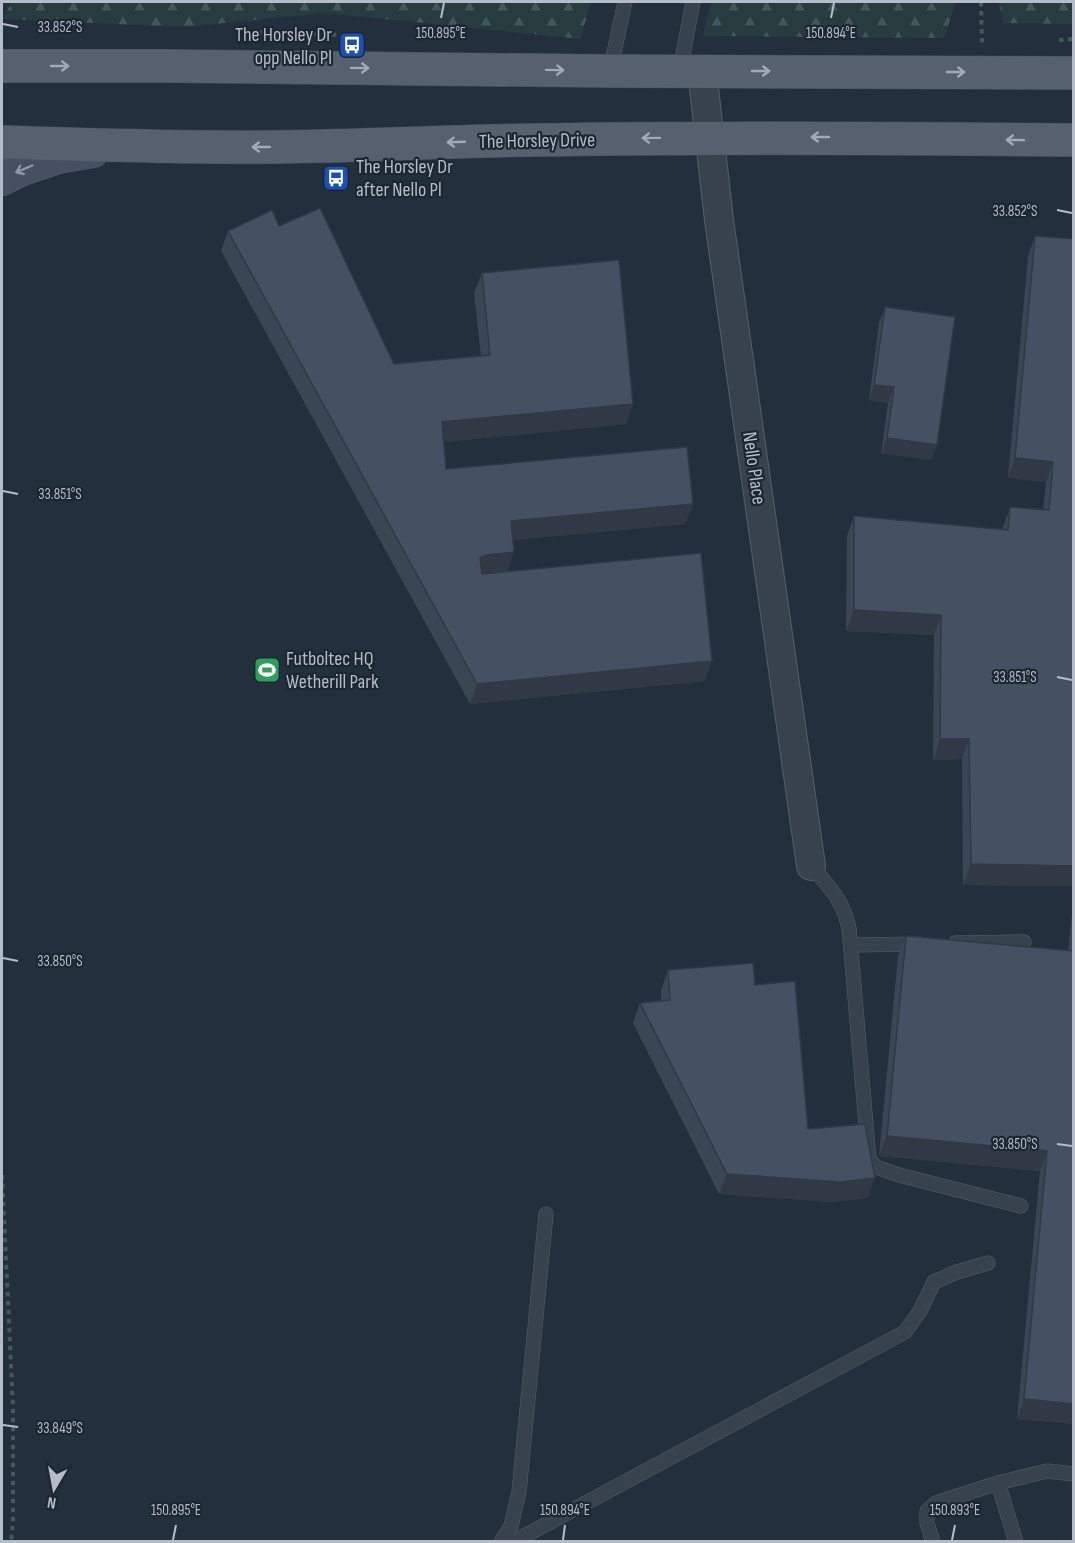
<svg xmlns="http://www.w3.org/2000/svg" width="1075" height="1543" font-family="'Sofia Sans Condensed',sans-serif">
<style>
.forest{fill:url(#forest-firs)}
.lines{fill:none;stroke-linecap:round;stroke-linejoin:round}
.lane-casing{stroke:#565f6c;stroke-width:15}
.street-casing{stroke:#565f6c;stroke-width:30}
.secondary-casing{stroke:#565f6c;stroke-width:34}
.primary-casing{stroke:#414a57;stroke-width:34}
.path{stroke:#44595c;stroke-width:4;stroke-dasharray:4.5 4.5;stroke-linecap:butt}
.lane{stroke:#38414e;stroke-width:14}
.street{stroke:#38414e;stroke-width:28}
.secondary{stroke:#465061;stroke-width:33}
.primary{stroke:#56606e;stroke-width:33}
.wall{fill:#3b4654}
.shaded-wall{fill:#303945}
.building{fill:#455162;stroke:#303945;stroke-width:1.5}
.oneway{stroke:#a1aab7}
.oneway2{stroke:#8e96a5}
.ticks{fill:none;stroke:#b4bcc9;stroke-width:2}
.labels{text-anchor:middle;stroke-width:4.5;stroke-linejoin:round;paint-order:stroke}
.poi-label{font-size:20px;fill:#b4bcc9;stroke:#1d2633;text-anchor:start}
.street-label{font-size:20px;fill:#b4bcc9;stroke:#1d2633}
.ticks-label{font-size:15px;text-anchor:middle;fill:#b4bcc9;stroke:#1d2633;stroke-width:4.5;stroke-linejoin:round;paint-order:stroke}
</style>
<defs>
<pattern id="forest-firs" width="22" height="20" patternUnits="userSpaceOnUse" patternTransform="scale(1.5)"><rect width="22" height="20" fill="#263c3f"/><path d="M5 1l3.5 6h-7zM16 11l3.5 6h-7z" fill="#435659"/></pattern>
</defs>
<rect width="100%" height="100%" fill="#242f3e"/>
<g class="forest">
<path d="M12,2H590L581,39L324,13L185,27L2,19Z"/>
<path d="M711,2H956L944,38L703,36Z"/>
<path d="M999,2H1073V24L1003,23Z"/>
</g>
<g class="lines">
<defs>
<g id="lane">
<path d="M680,70L693,2"/>
<path d="M610,71L625,2"/>
<path d="M811,866C830,888 842,898 849,928L869,1159L876,1167L899,1175L1021,1206"/>
<path d="M955,943L1024,942"/>
<path d="M851,945L921,944"/>
<path d="M998,1483L1047,1471L1074,1474"/>
<path d="M501,1542L511,1526L519,1492L546,1214"/>
<path d="M513,1542L905,1332L920,1311L934,1282L957,1272L988,1263"/>
<path d="M933,1542L927,1523V1511L936,1503L998,1483L1016,1542"/>
</g>
<path id="street" d="M702,71L719,220L811,866"/>
<path id="secondary" d="M2,179L22,169L58,157L93,151"/>
<g id="primary">
<path d="M2,66H165L610,71L1074,73"/>
<path d="M2,142C93,145 185,148 276,147C362,146 449,141 535,140C714,137 894,138 1074,140"/>
</g>
</defs>
<use href="#lane" class="lane-casing"/>
<use href="#street" class="street-casing"/>
<use href="#secondary" class="secondary-casing"/>
<use href="#primary" class="primary-casing"/>
<g class="path">
<path d="M981,2L982,43"/>
<path d="M251,34L264,32L345,35"/>
<path d="M1059,40L1074,39"/>
<path d="M2,1175L13,1407V1521L11,1542"/>
</g>
<use href="#lane" class="lane"/>
<use href="#street" class="street"/>
<use href="#secondary" class="secondary"/>
<use href="#primary" class="primary"/>
</g>
<g class="wall">
<path d="M279,226L394,364L481,356L474,293L482,273L626,424L444,442L446,469L693,504L685,524L513,540L514,552L507,572L705,681L470,704L221,251L228,231Z"/>
<path d="M1035,236L1074,239V886L963,885L962,759L933,760L934,635L846,631L847,536L854,516L1002,530L1010,507L1043,510L1046,482L1008,478L1028,256Z"/>
<path d="M885,307L937,445L931,460L881,453L888,403L869,400L879,323Z"/>
<path d="M1074,895V1424L1017,1419L1040,1171L879,1156L898,956L906,936L1068,952Z"/>
<path d="M668,970L755,985L808,1129L868,1198L832,1202L719,1194L633,1023L640,1003L661,1001V990Z"/>
</g>
<g class="shaded-wall">
<path d="M874,385L894,387L888,403L869,400Z"/>
<path d="M633,404L626,424L434,443L442,422Z"/>
<path d="M887,438L937,445L931,460L881,453Z"/>
<path d="M1015,458L1053,462L1046,482L1008,478Z"/>
<path d="M693,504L685,524L504,541L511,521Z"/>
<path d="M514,552L507,573L479,575L480,558L487,555Z"/>
<path d="M854,610L941,615L934,635L846,631Z"/>
<path d="M712,661L705,681L470,704L477,684Z"/>
<path d="M940,739H969L962,759L933,760Z"/>
<path d="M971,864L1074,866V886L963,885Z"/>
<path d="M887,1136L1047,1151L1040,1171L879,1156Z"/>
<path d="M727,1174L875,1178L868,1198L832,1202L719,1194Z"/>
<path d="M1024,1399L1074,1404V1424L1017,1419Z"/>
</g>
<g class="building">
<path d="M320,208L394,364L490,355L482,273L619,260L633,404L442,422L446,469L687,447L693,504L511,521L514,552L487,555L480,558L482,574L701,553L712,661L477,684L228,231L272,210L279,226Z"/>
<path d="M1035,236L1074,239V866L971,864L969,739H940L941,615L854,610V516L1008,530L1010,507L1049,510L1053,462L1015,458Z"/>
<path d="M885,307L955,317L937,445L887,438L894,387L874,385Z"/>
<path d="M906,936L1074,951V1404L1024,1399L1047,1151L887,1136Z"/>
<path d="M753,963L755,985L795,981L808,1129L865,1124L875,1178L840,1182L727,1174L640,1003L670,1000L668,970Z"/>
</g>
<defs><path id="oneway-shaft" d="M-6 0H5M1.5-3L5.5 0L1.5 3" fill="none" stroke-width="1.6" stroke-linecap="round" stroke-linejoin="round" transform="scale(1.5)"/></defs>
<g class="oneway">
<use href="#oneway-shaft" transform="translate(60 66)"/>
<use href="#oneway-shaft" transform="translate(360 68) rotate(1)"/>
<use href="#oneway-shaft" transform="translate(555 70) rotate(1)"/>
<use href="#oneway-shaft" transform="translate(761 71)"/>
<use href="#oneway-shaft" transform="translate(956 72)"/>
<use href="#oneway-shaft" transform="translate(820 137) rotate(-180)"/>
<use href="#oneway-shaft" transform="translate(651 138) rotate(179)"/>
<use href="#oneway-shaft" transform="translate(1015 140) rotate(-179)"/>
<use href="#oneway-shaft" transform="translate(456 142) rotate(178)"/>
<use href="#oneway-shaft" transform="translate(261 147) rotate(-180)"/>
</g>
<use class="oneway2" href="#oneway-shaft" transform="translate(24 169) rotate(157)"/>
<path class="ticks" d="M441,18L444,3M831,18L834,3M3,24L18,27M1057,210L1072,213M3,491L18,494M1057,677L1072,680M3,958L18,961M1057,1144L1072,1146M3,1425L18,1427M173,1540L176,1525M563,1540L565,1525M952,1540L955,1525"/>
<defs>
<symbol id="bus-square" viewBox="-11 -11 22 22"><rect x="-9" y="-9" width="18" height="18" rx="4" fill="#1a4fb4" stroke="#1d2633"/><path d="M-5-6H5V4H4V6H2V4H-2V6H-4V4H-5ZM-3.5-4V0h7V-4ZM-3.5 1.2v1.5H-2V1.2ZM2 1.2v1.5H3.5V1.2Z" fill="#fff"/></symbol>
<symbol id="stadium-square" viewBox="-11 -11 22 22"><rect x="-9" y="-9" width="18" height="18" rx="4" fill="#2e9e5b" stroke="#1d2633"/><path d="M0-5a6.5 5 0 1 0 0 10a6.5 5 0 1 0 0-10ZM-3.5-1.8h7v3.6h-7Z" fill="#fff"/></symbol>
</defs>
<g fill-rule="evenodd">
<use href="#bus-square" x="337" y="30" width="30" height="30"/>
<use href="#bus-square" x="321" y="163" width="30" height="30"/>
<use href="#stadium-square" x="252" y="655" width="30" height="30"/>
</g>
<g class="labels">
<g class="poi-label">
<text x="332" y="41" text-anchor="end">The Horsley Dr<tspan x="332" dy="23">opp Nello Pl</tspan></text>
<text x="356" y="173">The Horsley Dr<tspan x="356" dy="23">after Nello Pl</tspan></text>
<text x="286" y="665">Futboltec HQ<tspan x="286" dy="23">Wetherill Park</tspan></text>
</g>
<g class="street-label">
<text transform="translate(537 140) rotate(-1)" y="7">The Horsley Drive</text>
<text transform="translate(755 468) rotate(82)" y="7">Nello Place</text>
</g>
</g>
<g class="ticks-label">
<text x="60" y="32">33.852°S</text>
<text x="441" y="38">150.895°E</text>
<text x="831" y="38">150.894°E</text>
<text x="1015" y="216">33.852°S</text>
<text x="60" y="499">33.851°S</text>
<text x="1015" y="682">33.851°S</text>
<text x="60" y="966">33.850°S</text>
<text x="1015" y="1149">33.850°S</text>
<text x="60" y="1433">33.849°S</text>
<text x="176" y="1515">150.895°E</text>
<text x="565" y="1515">150.894°E</text>
<text x="955" y="1515">150.893°E</text>
</g>
<rect width="1075" height="1543" fill="none" stroke="#b4bcc9" stroke-width="6"/>
<g transform="translate(54 1489) rotate(190)" stroke="#1d2633" stroke-width="4.5" paint-order="stroke">
<path d="M0-4.5L10 22L0 15L-10 22Z" fill="#b4bcc9"/>
<text y="-9" font-size="16" font-weight="bold" text-anchor="middle" fill="#b4bcc9">N</text>
</g>
</svg>
